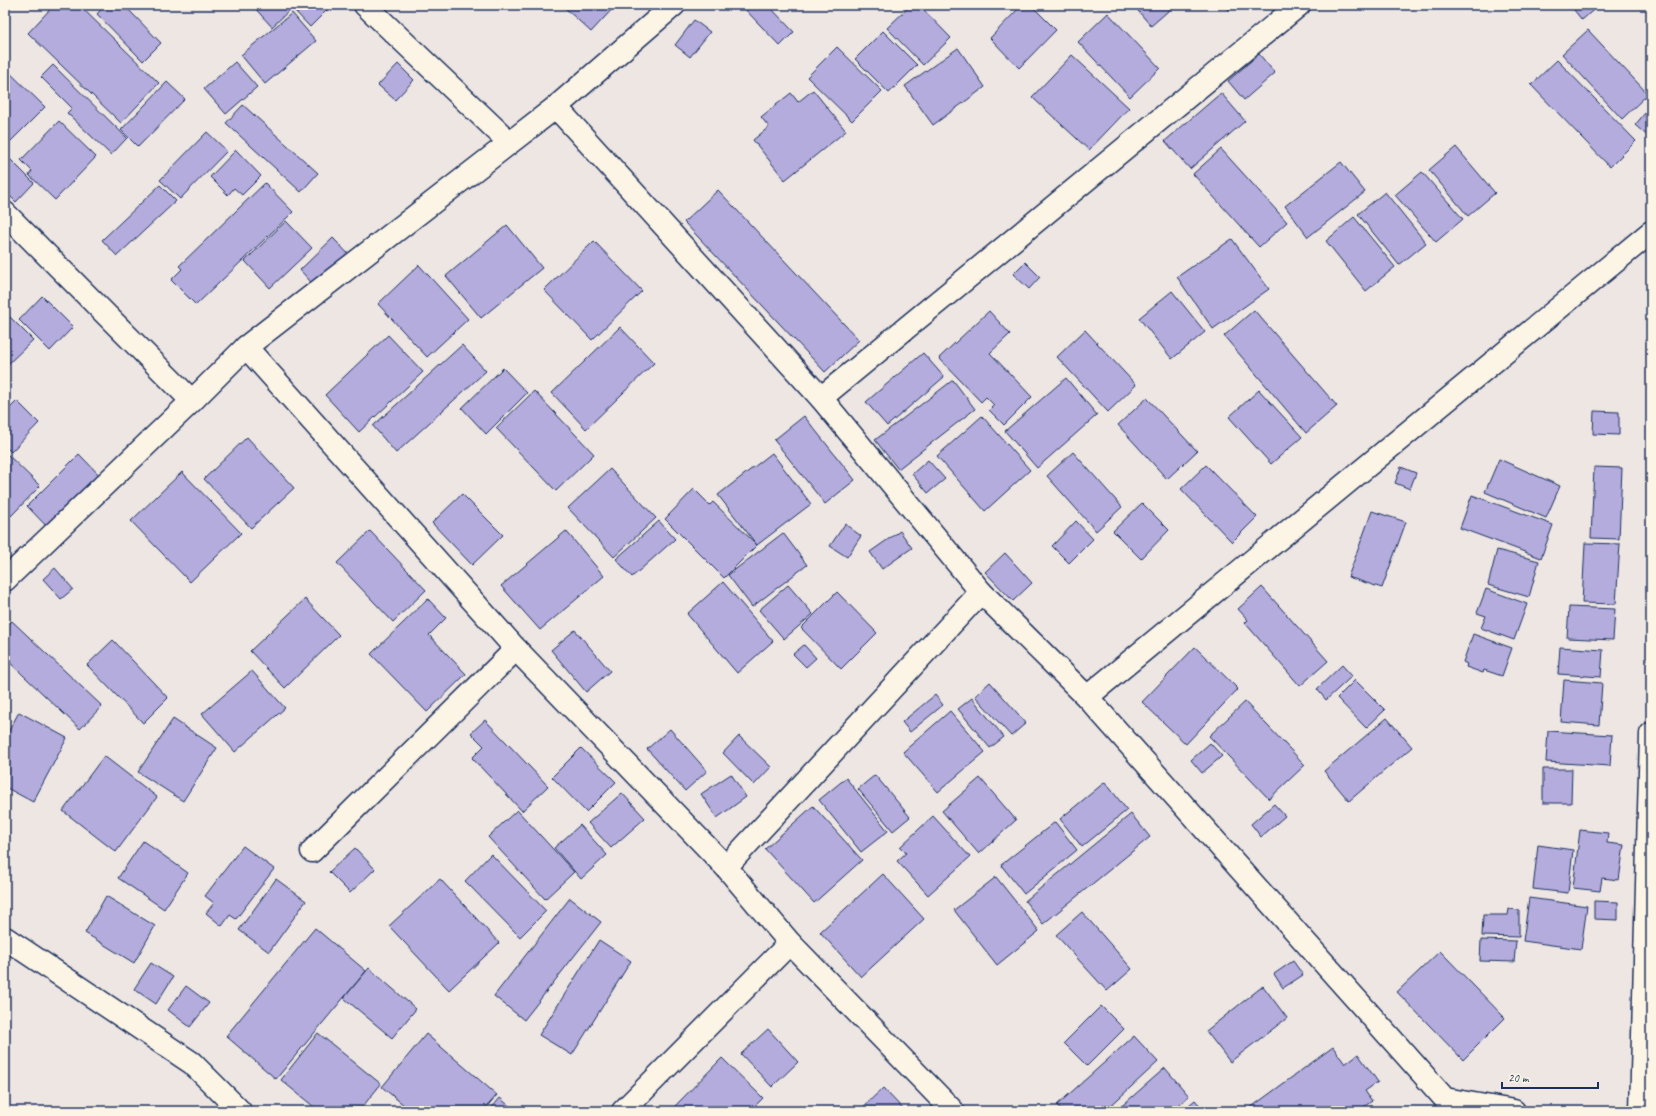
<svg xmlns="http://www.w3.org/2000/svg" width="1656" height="1116" font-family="Caveat,sans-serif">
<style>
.building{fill:#b3acdd;stroke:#1b2f5e}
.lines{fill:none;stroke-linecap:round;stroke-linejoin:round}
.minor-casing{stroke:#1b2f5e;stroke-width:25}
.minor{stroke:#fcf5e5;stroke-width:22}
</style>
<rect width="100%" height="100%" fill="#ede6e3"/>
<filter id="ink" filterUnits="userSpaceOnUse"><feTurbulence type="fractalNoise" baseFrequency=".025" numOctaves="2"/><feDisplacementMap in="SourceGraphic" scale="8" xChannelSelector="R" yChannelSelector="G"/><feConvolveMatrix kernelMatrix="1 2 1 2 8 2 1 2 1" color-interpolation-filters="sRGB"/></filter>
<g filter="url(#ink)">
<g class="building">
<path d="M54,5H79L159,83L121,123L28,33Z"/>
<path d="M105,5H124L161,43L143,61L97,14Z"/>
<path d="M252,5H295L272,27Z"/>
<path d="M298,5H329L331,6L310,27L293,9Z"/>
<path d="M566,5H616L591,32L564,7Z"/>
<path d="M741,5H768L794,32L780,46Z"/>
<path d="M911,5H919L951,38L923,65L887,28Z"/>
<path d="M1022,5H1031L1056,30L1019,68L990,38Z"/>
<path d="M1133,5H1175L1151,26Z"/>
<path d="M1224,5H1235L1229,10Z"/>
<path d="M1570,5H1599L1582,20Z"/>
<path d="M292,13L316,41L265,84L241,55Z"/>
<path d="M1108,13L1160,68L1130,97L1078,42Z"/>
<path d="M694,20L710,32L690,57L675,45Z"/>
<path d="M1588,30L1648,94L1622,119L1562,54Z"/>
<path d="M883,31L917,65L889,93L855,59Z"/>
<path d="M837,47L882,91L852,121L807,77Z"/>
<path d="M958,48L985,87L933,125L905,86Z"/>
<path d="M1259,54L1275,73L1244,100L1228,81Z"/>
<path d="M1072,55L1129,108L1089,150L1032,97Z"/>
<path d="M1557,60L1636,141L1610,167L1531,85Z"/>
<path d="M235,62L257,87L226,114L204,89Z"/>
<path d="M398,64L414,80L395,100L378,85Z"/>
<path d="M53,65L127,138L111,155L67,113L72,108L41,77Z"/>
<path d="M5,68L45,107L5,147Z"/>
<path d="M167,82L185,99L138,147L121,130Z"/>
<path d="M813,90L846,131L785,180L753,140L769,127L761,117L791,93L798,102Z"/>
<path d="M1221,93L1245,121L1190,169L1165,141Z"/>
<path d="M243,105L318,173L301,192L226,123Z"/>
<path d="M1651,106V139L1635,125Z"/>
<path d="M59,121L96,157L55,200L29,175L32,171L21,160Z"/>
<path d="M207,132L227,151L180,199L160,180Z"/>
<path d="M1456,147L1495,193L1468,216L1429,170Z"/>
<path d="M1221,149L1287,222L1259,247L1193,174Z"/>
<path d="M236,150L261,176L242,195L234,188L228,195L210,177Z"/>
<path d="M8,157L34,183L16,202L5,191V160Z"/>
<path d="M1341,162L1365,192L1308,237L1285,206Z"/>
<path d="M1422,172L1463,219L1436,242L1395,195Z"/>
<path d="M265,183L293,212L196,305L171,280L182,269L179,266Z"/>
<path d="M160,185L176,201L117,256L102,240Z"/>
<path d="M718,190L859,340L825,372L684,222Z"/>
<path d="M1385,192L1426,243L1399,265L1358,214Z"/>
<path d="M1354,217L1395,267L1366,291L1326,241Z"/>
<path d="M286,221L312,248L270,288L245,261Z"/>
<path d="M507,225L542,268L481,318L446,276Z"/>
<path d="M333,238L354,260L320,292L300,270Z"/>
<path d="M1232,239L1269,289L1213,329L1177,277Z"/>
<path d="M594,241L642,291L592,340L544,290Z"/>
<path d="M1025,262L1040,277L1029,289L1013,274Z"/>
<path d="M419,265L468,319L427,357L378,304Z"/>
<path d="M1172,291L1205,332L1172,359L1139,318Z"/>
<path d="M42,296L73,327L50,351L19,320Z"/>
<path d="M1254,310L1337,406L1306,433L1224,336Z"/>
<path d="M989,311L1010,334L990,353L1032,397L1004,425L989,410L994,405L986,397L981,402L939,358Z"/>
<path d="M5,312L33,340L5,367Z"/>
<path d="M620,327L654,363L586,429L552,393Z"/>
<path d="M1085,330L1136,385L1108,412L1057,357Z"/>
<path d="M388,335L423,372L359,432L325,395Z"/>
<path d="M462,345L486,371L396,453L373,426Z"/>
<path d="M923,353L944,377L887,426L866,402Z"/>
<path d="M503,368L527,393L486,434L462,408Z"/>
<path d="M1066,378L1097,415L1037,468L1005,431Z"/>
<path d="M953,380L975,409L898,469L875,440Z"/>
<path d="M1259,390L1302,437L1271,464L1229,417Z"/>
<path d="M534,391L594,454L556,491L496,428Z"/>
<path d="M1147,398L1197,451L1167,479L1118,425Z"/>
<path d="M17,401L39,423L11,452L5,446V413Z"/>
<path d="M1594,411L1619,412V435L1593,434Z"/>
<path d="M804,416L855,480L825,504L774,440Z"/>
<path d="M982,416L1030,470L985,511L937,456Z"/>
<path d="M247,437L294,488L251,528L204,479Z"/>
<path d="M5,452L40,486L11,516L5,511Z"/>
<path d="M1073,452L1122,507L1096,531L1047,476Z"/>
<path d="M772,453L811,504L757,545L718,495Z"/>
<path d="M79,454L105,481L53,533L27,506Z"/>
<path d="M1499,459L1560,486L1546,518L1485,492Z"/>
<path d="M928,460L945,479L928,493L912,474Z"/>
<path d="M1206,465L1257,517L1232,542L1181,489Z"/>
<path d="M1401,467L1416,473L1410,489L1395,483Z"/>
<path d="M1594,467L1622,468L1619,539L1591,538Z"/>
<path d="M610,469L656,518L614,557L568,508Z"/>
<path d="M182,472L241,533L190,582L131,521Z"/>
<path d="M694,489L710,505L713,502L757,545L724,578L665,519Z"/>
<path d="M462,494L503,535L472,565L432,523Z"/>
<path d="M1472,495L1553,525L1541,558L1460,528Z"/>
<path d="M1142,503L1169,530L1141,559L1113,531Z"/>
<path d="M1372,511L1406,522L1382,588L1348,577Z"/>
<path d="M659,521L675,539L632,577L616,559Z"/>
<path d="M1076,521L1093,539L1069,563L1052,546Z"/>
<path d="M845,524L861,536L847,557L830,546Z"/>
<path d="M370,531L426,590L393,622L337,563Z"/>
<path d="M566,531L604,576L540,630L501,586Z"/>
<path d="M900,531L912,548L882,569L870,552Z"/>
<path d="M783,533L807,565L752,607L728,575Z"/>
<path d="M1585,543L1620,544L1616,604L1582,603Z"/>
<path d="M1497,550L1539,561L1529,597L1488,585Z"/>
<path d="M1005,553L1032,583L1013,601L985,572Z"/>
<path d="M55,568L73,589L61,599L43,579Z"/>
<path d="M723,582L773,641L737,673L687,614Z"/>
<path d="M788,585L813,614L784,639L759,610Z"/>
<path d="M1262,587L1328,661L1300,686L1245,623L1248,620L1238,609Z"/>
<path d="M1486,589L1527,604L1514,640L1481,628L1486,616L1477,613Z"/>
<path d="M837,592L877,633L841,669L801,628Z"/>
<path d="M305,599L339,635L285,688L250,651Z"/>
<path d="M428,599L446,618L429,635L466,674L427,712L371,654Z"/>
<path d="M1569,607L1615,609L1613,640L1567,638Z"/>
<path d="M12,621L102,706L80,729L5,658V628Z"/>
<path d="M575,630L610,671L586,692L551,650Z"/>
<path d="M1473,634L1512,648L1502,676L1484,670L1483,673L1466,667L1467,664L1463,662Z"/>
<path d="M113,640L168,698L143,723L87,665Z"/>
<path d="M804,645L816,658L806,667L793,654Z"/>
<path d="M1195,647L1238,689L1186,744L1142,702Z"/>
<path d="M1560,647L1603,650L1601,677L1558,674Z"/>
<path d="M1342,665L1352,676L1326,700L1317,689Z"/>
<path d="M252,671L285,708L235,752L202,714Z"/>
<path d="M1355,680L1385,710L1366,728L1337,698Z"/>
<path d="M1564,680L1602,683L1599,725L1561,722Z"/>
<path d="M990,682L1026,723L1011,736L975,696Z"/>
<path d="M935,695L943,705L910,732L902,722Z"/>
<path d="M972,698L1004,737L990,748L958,709Z"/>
<path d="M1245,702L1305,765L1269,799L1209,736Z"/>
<path d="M950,711L985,752L938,792L903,752Z"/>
<path d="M19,712L67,738L33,802L5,787V738Z"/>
<path d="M1387,718L1412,747L1349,801L1324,771Z"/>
<path d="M173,719L217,748L183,801L138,772Z"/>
<path d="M485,720L548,786L522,811L472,758L484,746L471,733Z"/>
<path d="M670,729L707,771L685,791L647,749Z"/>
<path d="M1548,731L1612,735L1610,766L1546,762Z"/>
<path d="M739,736L771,767L754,785L723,753Z"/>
<path d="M1210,743L1222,756L1202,773L1191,760Z"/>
<path d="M581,748L616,782L586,812L552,777Z"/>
<path d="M104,756L157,797L116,852L63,811Z"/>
<path d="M1543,769H1572L1571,803H1543Z"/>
<path d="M731,774L746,797L717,818L701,794Z"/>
<path d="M875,775L910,817L893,831L858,789Z"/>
<path d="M846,778L888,831L861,852L819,800Z"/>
<path d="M980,778L1016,820L979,854L942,811Z"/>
<path d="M1105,782L1127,810L1082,847L1060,819Z"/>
<path d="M622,793L645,818L611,848L588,823Z"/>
<path d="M1274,804L1285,816L1261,837L1251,824Z"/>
<path d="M813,806L862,860L814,903L765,849Z"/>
<path d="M517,810L574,872L545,899L488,837Z"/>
<path d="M1131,814L1150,837L1043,924L1025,901Z"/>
<path d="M933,816L970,857L928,895L897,861L906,853L900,847Z"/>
<path d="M1055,822L1077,850L1024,894L1001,865Z"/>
<path d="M580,825L607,855L581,879L554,848Z"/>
<path d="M1580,830L1608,833L1607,843L1624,845L1619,880L1602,878L1600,891L1573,888Z"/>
<path d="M143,841L188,873L164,909L118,878Z"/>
<path d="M1538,845L1573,850L1568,893L1533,889Z"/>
<path d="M243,846L274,869L236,919L230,915L222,926L206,913L214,903L205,896Z"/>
<path d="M355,848L375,869L350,893L329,872Z"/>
<path d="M491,854L546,911L520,937L465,881Z"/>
<path d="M883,874L924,919L861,977L820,932Z"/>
<path d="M996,877L1039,931L997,965L954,910Z"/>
<path d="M276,879L306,901L269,952L239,930Z"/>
<path d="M440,879L499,943L449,990L389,926Z"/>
<path d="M106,896L155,926L134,963L85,933Z"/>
<path d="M570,898L601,922L524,1020L494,996Z"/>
<path d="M1529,898L1587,906L1581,949L1523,941Z"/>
<path d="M1594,901L1618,902V920L1594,919Z"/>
<path d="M1509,909L1519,910V937L1482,936L1483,915H1508Z"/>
<path d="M1082,912L1132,969L1107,991L1056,935Z"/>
<path d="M315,928L366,971L276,1079L226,1036Z"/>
<path d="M599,940L631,961L572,1055L539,1035Z"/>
<path d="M1481,940L1516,941L1514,962L1480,961Z"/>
<path d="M1440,951L1505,1018L1463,1060L1397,992Z"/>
<path d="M1293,961L1303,975L1283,988L1274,974Z"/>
<path d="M151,963L173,977L156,1004L134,989Z"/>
<path d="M369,968L416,1009L392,1038L344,998Z"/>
<path d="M186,986L209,1003L190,1027L168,1010Z"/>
<path d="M1263,986L1287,1018L1230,1062L1206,1031Z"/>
<path d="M1101,1006L1124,1029L1087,1066L1064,1043Z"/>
<path d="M768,1029L798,1062L772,1087L741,1054Z"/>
<path d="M318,1033L381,1084L359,1111H319L281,1080Z"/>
<path d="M426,1034L497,1095L483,1111H411L382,1087Z"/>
<path d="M1134,1036L1158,1062L1105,1111H1062L1057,1105Z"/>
<path d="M1333,1047L1345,1064L1358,1054L1378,1082L1365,1091L1372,1101L1358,1111H1246Z"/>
<path d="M722,1058L763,1098L750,1111H678L674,1107Z"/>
<path d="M1165,1068L1189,1096L1172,1111H1116Z"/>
<path d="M883,1088L905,1111H859Z"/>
<path d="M500,1098L515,1111H489Z"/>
<path d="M1195,1100L1205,1111H1182Z"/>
</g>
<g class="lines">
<defs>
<g id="minor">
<path d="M365,5L509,142"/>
<path d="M556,107L821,398L981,592L726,867L790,943L623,1111"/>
<path d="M5,213L192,401"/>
<path d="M246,347L516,649L726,867"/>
<path d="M821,398L1299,5"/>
<path d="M5,580L192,401L246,347L556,107L674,5"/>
<path d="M981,592L1087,697L1445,1099L1514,1111"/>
<path d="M1087,697L1651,232"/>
<path d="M312,851L516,649"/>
<path d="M5,938L192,1063L240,1111"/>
<path d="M790,943L953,1111"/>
<path d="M1641,1111L1651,734"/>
</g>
</defs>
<use href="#minor" class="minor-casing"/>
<use href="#minor" class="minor"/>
</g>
</g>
<rect width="1656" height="1116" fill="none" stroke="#fcf5e5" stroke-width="20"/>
<rect x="10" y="10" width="1636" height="1096" fill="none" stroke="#1b2f5e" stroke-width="1.5" filter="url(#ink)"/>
<path d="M1502 1082v6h96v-6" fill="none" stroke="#1b2f5e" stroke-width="2"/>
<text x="1508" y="1082" font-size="12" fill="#1b2f5e" stroke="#fcf5e5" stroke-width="3" paint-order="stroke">20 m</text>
</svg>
